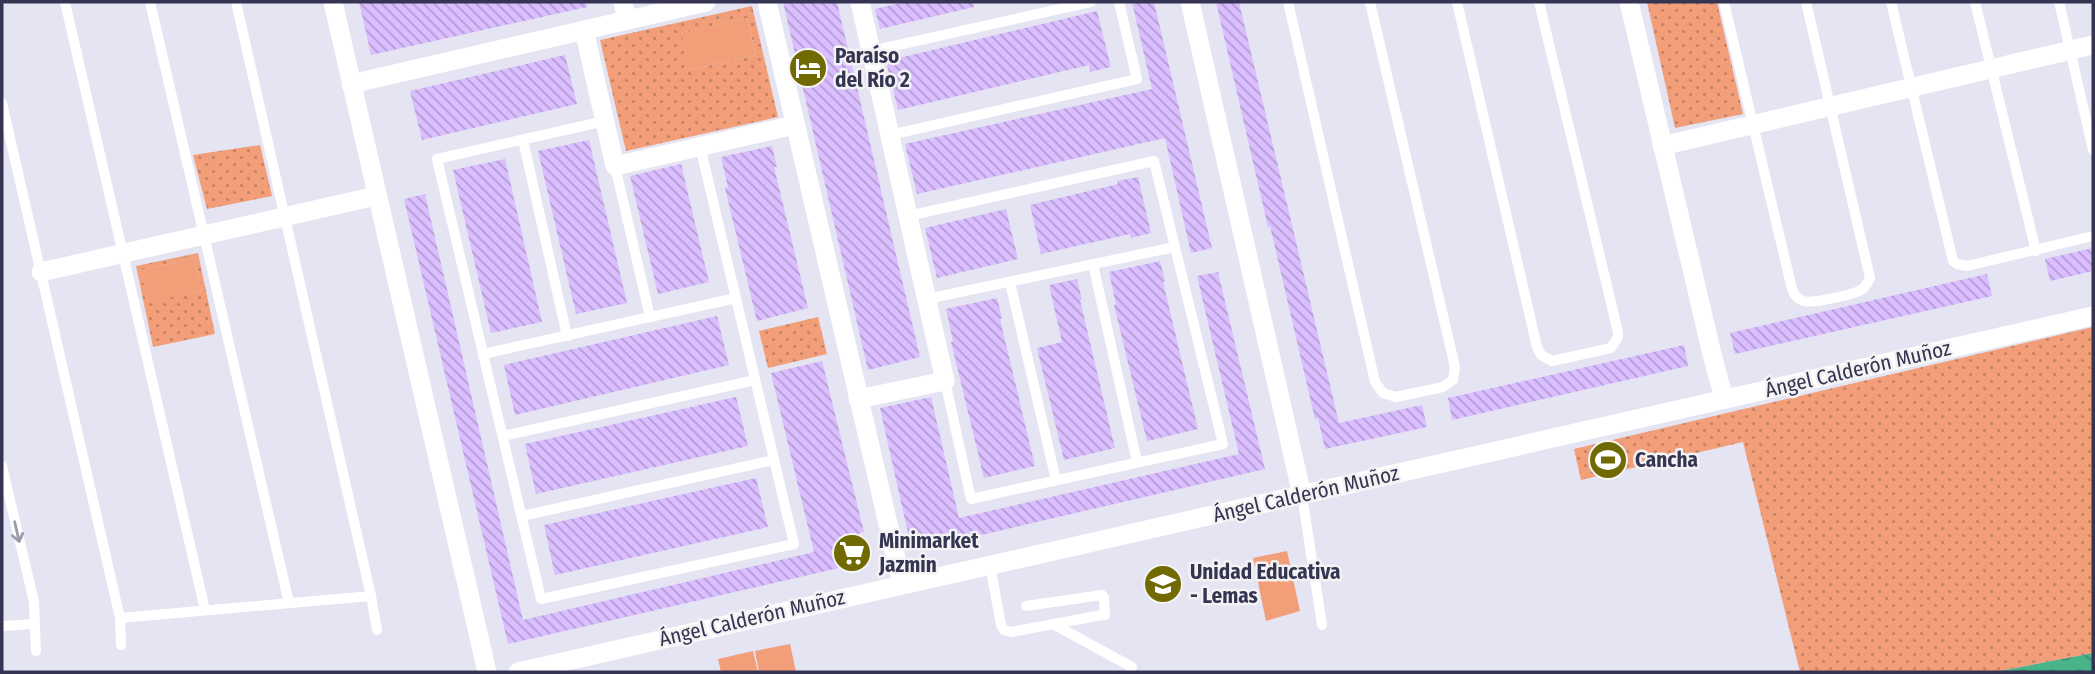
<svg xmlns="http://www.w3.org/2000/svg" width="2095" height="674" font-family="'Fira Sans Condensed',sans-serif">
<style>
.green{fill:#f19e79}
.park{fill:url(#park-dots);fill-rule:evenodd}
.water{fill:url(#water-waves)}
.building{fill:url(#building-back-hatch)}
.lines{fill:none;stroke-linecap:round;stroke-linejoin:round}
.lane{stroke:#fff;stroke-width:10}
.street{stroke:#fff;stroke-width:19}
.oneway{stroke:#9a9aa8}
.labels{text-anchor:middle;stroke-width:5;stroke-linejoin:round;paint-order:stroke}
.poi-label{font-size:21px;font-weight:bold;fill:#353452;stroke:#f3f3f3;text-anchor:start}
.street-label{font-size:21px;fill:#353452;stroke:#f3f3f3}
</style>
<defs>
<pattern id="park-dots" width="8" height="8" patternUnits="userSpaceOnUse" patternTransform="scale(1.75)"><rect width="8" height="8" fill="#f19e79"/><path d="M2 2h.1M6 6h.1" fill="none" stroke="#c48266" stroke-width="1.8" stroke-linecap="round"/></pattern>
<pattern id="water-waves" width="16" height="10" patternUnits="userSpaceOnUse" patternTransform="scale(1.75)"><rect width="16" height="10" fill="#49b389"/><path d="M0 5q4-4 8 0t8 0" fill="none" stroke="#3e9273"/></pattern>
<pattern id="building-back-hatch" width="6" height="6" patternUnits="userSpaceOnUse" patternTransform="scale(1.75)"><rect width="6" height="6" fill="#dabeff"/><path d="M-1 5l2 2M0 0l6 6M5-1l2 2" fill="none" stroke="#b29bd1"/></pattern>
</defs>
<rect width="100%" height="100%" fill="#e4e4f3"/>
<g class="green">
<path d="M747,18L756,55L689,70L680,33Z"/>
<path d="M194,258L202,291L148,303L141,270Z"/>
<path d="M1287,551L1300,611L1266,621L1253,558Z"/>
<path d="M790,644L796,672H759L755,651Z"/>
<path d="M753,651L758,672H721L718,659Z"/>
</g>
<g class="park">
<path d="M1647,2H1717L1743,114L1675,128Z"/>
<path d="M752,6L778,117L626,151L600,40ZM747,18L756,55L689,70L681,33Z"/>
<path d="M260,145L272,196L207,209L193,155Z"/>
<path d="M198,253L215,334L153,347L136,266ZM194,258L202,291L148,302L141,270Z"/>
<path d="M818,317L827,354L768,368L759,331Z"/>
<path d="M2093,327V653L1995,672H1800L1743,442L1581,480L1574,449Z"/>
</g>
<path class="water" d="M2093,653V672H1995Z"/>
<g class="building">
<path d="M359,2H586L587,7L371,55Z"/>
<path d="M783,2H837L920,357L868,370Z"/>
<path d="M904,2H973L974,7L880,29L875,9Z"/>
<path d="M1132,2H1154L1212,248L1191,253L1165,138L917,194L905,144L1152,89Z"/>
<path d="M1216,2H1239L1339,423L1422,405L1427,427L1325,449L1318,418L1315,419L1270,226L1268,227Z"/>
<path d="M1097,11L1111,67L1090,72L1089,65L898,110L886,61Z"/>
<path d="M565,55L577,104L422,140L410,91Z"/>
<path d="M589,140L627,303L576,314L538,151Z"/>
<path d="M772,146L777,167H774L808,308L757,321L725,188L728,187L721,157Z"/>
<path d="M505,159L542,322L491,333L453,170Z"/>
<path d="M681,164L709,282L658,294L630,176Z"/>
<path d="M1138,177L1151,233L1131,238L1130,234L1041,254L1030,205L1118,184L1117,181Z"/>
<path d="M425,194L523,620L814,552L771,373L822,361L864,532L859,533L865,562L508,644L404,199Z"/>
<path d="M1006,209L1018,259L937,278L925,228Z"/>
<path d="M2093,248V271L2050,281L2045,259Z"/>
<path d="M1160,261L1165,281L1163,282L1198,429L1147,441L1114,305L1116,304L1109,272Z"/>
<path d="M1218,272L1265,469L912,551L880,408L931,397L959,518L1239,454L1197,276Z"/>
<path d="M1987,274L1992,296L1735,354L1730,333Z"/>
<path d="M1077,279L1082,300H1080L1115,448L1064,460L1037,348L1062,342L1049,285Z"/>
<path d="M997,298L1002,318L1000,319L1035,466L984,478L951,342L953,341L946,309Z"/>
<path d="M717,316L729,365L515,415L504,365Z"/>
<path d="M1684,345L1688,366L1452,420L1448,398Z"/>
<path d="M736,397L748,446L536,494L525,444Z"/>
<path d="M756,478L768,527L555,575L544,525Z"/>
</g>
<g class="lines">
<g class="lane">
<path d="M65,2L205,610"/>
<path d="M150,2L289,603"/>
<path d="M1288,2L1375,382L1383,393L1396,397L1443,387L1453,380L1455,367L1370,2"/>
<path d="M1457,2L1537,347L1541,355L1552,361L1611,348L1618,337V332L1539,2"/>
<path d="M1724,2L1792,289C1794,295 1797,299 1803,301C1812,304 1850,295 1859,291C1865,288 1867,284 1870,278L1806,2"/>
<path d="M1891,2L1953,261L1957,264L1967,266L2093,236"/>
<path d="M1975,2L2036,251"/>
<path d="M2059,2L2093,150"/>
<path d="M871,51L1091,2"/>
<path d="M2,103L120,618L371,596L236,2"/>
<path d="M605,121L437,159L541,599L794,544L700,146"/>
<path d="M890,135L1137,79L1119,2"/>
<path d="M523,140L567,336"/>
<path d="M615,166L650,317"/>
<path d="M908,216L1154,161L1223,444L971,499L945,381"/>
<path d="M1093,264L1137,462"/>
<path d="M1010,282L1056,480"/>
<path d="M927,299L1175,247"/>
<path d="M483,354L736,298"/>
<path d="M503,436L755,380"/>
<path d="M2,466L34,602L36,651"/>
<path d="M1302,495L1322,625"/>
<path d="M522,516L774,460"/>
<path d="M990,565L1001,625L1004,630L1011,632L1102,615H1105L1104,597L1102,595L1026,606"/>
<path d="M371,596L377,630"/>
<path d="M120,618L121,645"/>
<path d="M1053,624L1132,667"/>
<path d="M2,626L35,624"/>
</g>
<g class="street">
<path d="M333,2L487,672"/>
<path d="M623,2L627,20"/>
<path d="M767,2L902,584"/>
<path d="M1190,2L1302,495"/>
<path d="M1629,2L1712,354L1724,399"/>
<path d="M584,30L615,166L795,125"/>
<path d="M351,84L706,2"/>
<path d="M1662,146L2093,45"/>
<path d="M41,272L376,196"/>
<path d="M858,399L945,381L860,2"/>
<path d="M518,672L2093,316"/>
</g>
</g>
<defs><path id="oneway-shaft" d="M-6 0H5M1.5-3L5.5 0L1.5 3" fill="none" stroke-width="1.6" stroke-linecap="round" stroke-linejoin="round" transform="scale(1.75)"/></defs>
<use class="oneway" href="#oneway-shaft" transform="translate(17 532) rotate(77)"/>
<defs>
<symbol id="hotel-disc" viewBox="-11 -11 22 22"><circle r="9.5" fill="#716902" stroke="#f3f3f3"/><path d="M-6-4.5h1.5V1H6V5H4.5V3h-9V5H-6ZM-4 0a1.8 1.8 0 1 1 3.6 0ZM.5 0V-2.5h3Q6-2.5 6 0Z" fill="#fff"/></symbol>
<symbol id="stadium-disc" viewBox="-11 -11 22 22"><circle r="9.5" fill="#716902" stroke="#f3f3f3"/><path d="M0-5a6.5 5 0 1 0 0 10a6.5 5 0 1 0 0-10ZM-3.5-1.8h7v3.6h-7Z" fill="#fff"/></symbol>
<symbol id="supermarket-disc" viewBox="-11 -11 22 22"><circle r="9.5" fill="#716902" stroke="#f3f3f3"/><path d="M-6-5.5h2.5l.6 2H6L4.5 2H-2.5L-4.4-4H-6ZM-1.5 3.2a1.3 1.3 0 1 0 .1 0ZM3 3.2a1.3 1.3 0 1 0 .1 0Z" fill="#fff"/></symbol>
<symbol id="school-disc" viewBox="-11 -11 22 22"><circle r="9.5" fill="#716902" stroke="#f3f3f3"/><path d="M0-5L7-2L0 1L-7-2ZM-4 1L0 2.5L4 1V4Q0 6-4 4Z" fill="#fff"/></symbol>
</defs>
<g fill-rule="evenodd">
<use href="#hotel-disc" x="786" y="46" width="44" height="44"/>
<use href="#stadium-disc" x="1586" y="438" width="44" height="44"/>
<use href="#supermarket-disc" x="830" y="531" width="44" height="44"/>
<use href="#school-disc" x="1141" y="562" width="44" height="44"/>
</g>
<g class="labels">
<g class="poi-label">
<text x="835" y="63">Paraíso<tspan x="835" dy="24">del Río 2</tspan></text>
<text x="1635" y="467">Cancha</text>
<text x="879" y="548">Minimarket<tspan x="879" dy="24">Jazmin</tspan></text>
<text x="1190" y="579">Unidad Educativa<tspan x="1190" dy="24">- Lemas</tspan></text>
</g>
<g class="street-label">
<text transform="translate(1858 369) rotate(-13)" y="7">Ángel Calderón Muñoz</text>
<text transform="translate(1306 494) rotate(-13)" y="7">Ángel Calderón Muñoz</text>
<text transform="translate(752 618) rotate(-13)" y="7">Ángel Calderón Muñoz</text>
</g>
</g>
<rect width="2095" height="674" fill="none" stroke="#353452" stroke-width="7"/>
</svg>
